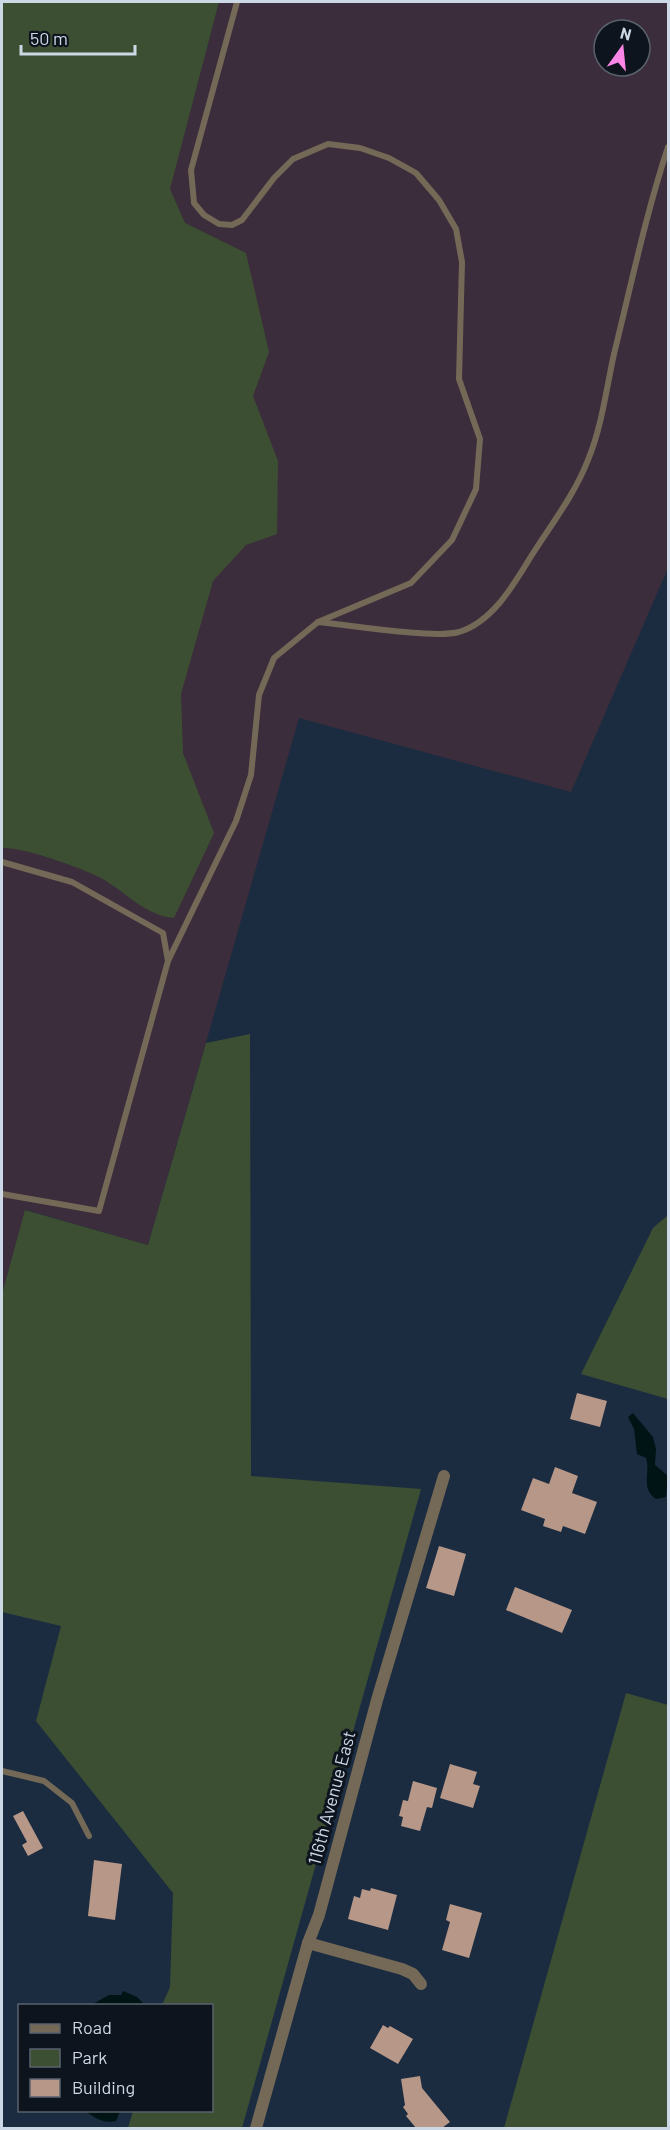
<svg xmlns="http://www.w3.org/2000/svg" width="670" height="2130" font-family="Barlow,sans-serif">
<style>
.industrial{fill:#3b2d3b;fill-rule:evenodd}
.green{fill:#3d4f32}
.water{fill:#001415}
.building{fill:#b79787}
.lines{fill:none;stroke-linecap:round;stroke-linejoin:round}
.service{stroke:#746956;stroke-width:6}
.minor{stroke:#746956;stroke-width:12}
.labels{text-anchor:middle;stroke-width:6;stroke-linejoin:round;paint-order:stroke}
.street-label{font-size:18px;fill:#cdd8e6;stroke:#0d141d}
</style>
<rect width="100%" height="100%" fill="#1b2c41"/>
<path class="industrial" d="M219,2H668V568L571,792L299,718L148,1245L26,1210L2,1294V773L161,219ZM604,30H640V66H604Z"/>
<g class="green">
<path d="M2,2H219L170,189L185,223L246,253L269,352L253,396L278,461L277,534L246,545L213,581L181,694L183,753L214,833L174,918C145,916 124,890 99,877C75,866 28,848 2,848Z"/>
<path d="M250,1034L251,1476L421,1489L242,2128H128L133,2111L212,2110V2006L162,2005L170,1987L173,1893L36,1721L61,1626L2,1612V1294L25,1210L148,1245L206,1043Z"/>
<path d="M668,1215V1399L581,1374L653,1228Z"/>
<path d="M626,1693L668,1705V2128H504Z"/>
</g>
<g class="water">
<path d="M633,1413L653,1437L656,1449L655,1465L668,1476L666,1497L656,1499C640,1488 651,1473 646,1458L637,1454L634,1429L628,1417Z"/>
<path d="M123,1991L137,1997L145,2005H91L109,1995H121Z"/>
<path d="M85,2111H120L116,2121C104,2124 95,2118 85,2111Z"/>
</g>
<g class="building">
<path d="M577,1393L607,1401L600,1427L570,1419Z"/>
<path d="M555,1467L578,1476L572,1493L597,1502L585,1534L563,1526L561,1532L543,1526L545,1519L521,1510L533,1478L549,1484Z"/>
<path d="M439,1546L466,1554L454,1596L426,1588Z"/>
<path d="M515,1587L572,1610L562,1633L506,1610Z"/>
<path d="M450,1764L477,1772L473,1784L480,1786L473,1808L440,1798Z"/>
<path d="M413,1781L437,1788L432,1808L427,1807L420,1831L401,1826L403,1817L399,1816L403,1800L408,1801Z"/>
<path d="M23,1811L43,1848L28,1856L22,1845L27,1842L13,1816Z"/>
<path d="M94,1860L122,1864L115,1920L88,1916Z"/>
<path d="M371,1888L397,1895L388,1930L348,1919L354,1896L360,1898L362,1889L370,1891Z"/>
<path d="M450,1904L482,1913L469,1958L442,1950L450,1922L446,1920Z"/>
<path d="M383,2025L388,2028L390,2026L413,2039L398,2064L370,2048Z"/>
<path d="M420,2076L422,2088L450,2122L442,2128H416L406,2116L408,2114L403,2107L405,2105L401,2079Z"/>
</g>
<g class="lines">
<g class="service">
<path d="M318,622C349,625 433,639 459,632C492,622 513,586 530,558C550,526 574,496 588,460C602,426 606,390 614,354C631,285 646,214 668,147"/>
<path d="M2,862L72,882L163,933L168,961L99,1211L2,1194"/>
<path d="M168,961L236,821L251,775L259,695L274,658L318,622L411,583L452,540L476,489L480,439L459,379L462,262L456,229L439,200L416,173L389,158L360,148L328,144L293,159L274,178L242,220L232,225L219,224L204,215L194,203L191,170L237,2"/>
<path d="M2,1771L44,1781L72,1803L89,1836"/>
</g>
<g class="minor">
<path d="M308,1943L402,1969L413,1974L421,1984"/>
<path d="M256,2128L308,1943L319,1915L377,1700L444,1476"/>
</g>
</g>
<g class="labels">
<g class="street-label">
<text transform="translate(332 1798) rotate(-75)" y="6">116th Avenue East</text>
</g>
</g>
<rect width="670" height="2130" fill="none" stroke="#cdd8e6" stroke-width="6"/>
<rect x="18" y="2004" width="195" height="108" fill="#0d141d" stroke="#5a626d" stroke-width="1.5"/>
<rect x="30" y="2024" width="30" height="9" fill="#746956" stroke="#5a626d" stroke-width="1.5"/>
<text x="72" y="2034" font-size="18" fill="#cdd8e6">Road</text>
<rect x="30" y="2049" width="30" height="18" fill="#3d4f32" stroke="#5a626d" stroke-width="1.5"/>
<text x="72" y="2064" font-size="18" fill="#cdd8e6">Park</text>
<rect x="30" y="2079" width="30" height="18" fill="#b79787" stroke="#5a626d" stroke-width="1.5"/>
<text x="72" y="2094" font-size="18" fill="#cdd8e6">Building</text>
<g transform="translate(622 48) rotate(15)"><circle r="28" fill="#0d141d" stroke="#5a626d" stroke-width="1.5"/>
<path d="M0-4.5L10 22L0 15L-10 22Z" fill="#fb86e5"/>
<text y="-9" font-size="16" font-weight="bold" text-anchor="middle" fill="#cdd8e6">N</text>
</g>
<path d="M21 45v9h114v-9" fill="none" stroke="#cdd8e6" stroke-width="3"/>
<text x="30" y="45" font-size="18" fill="#cdd8e6" stroke="#0d141d" stroke-width="4.5" paint-order="stroke">50 m</text>
</svg>
